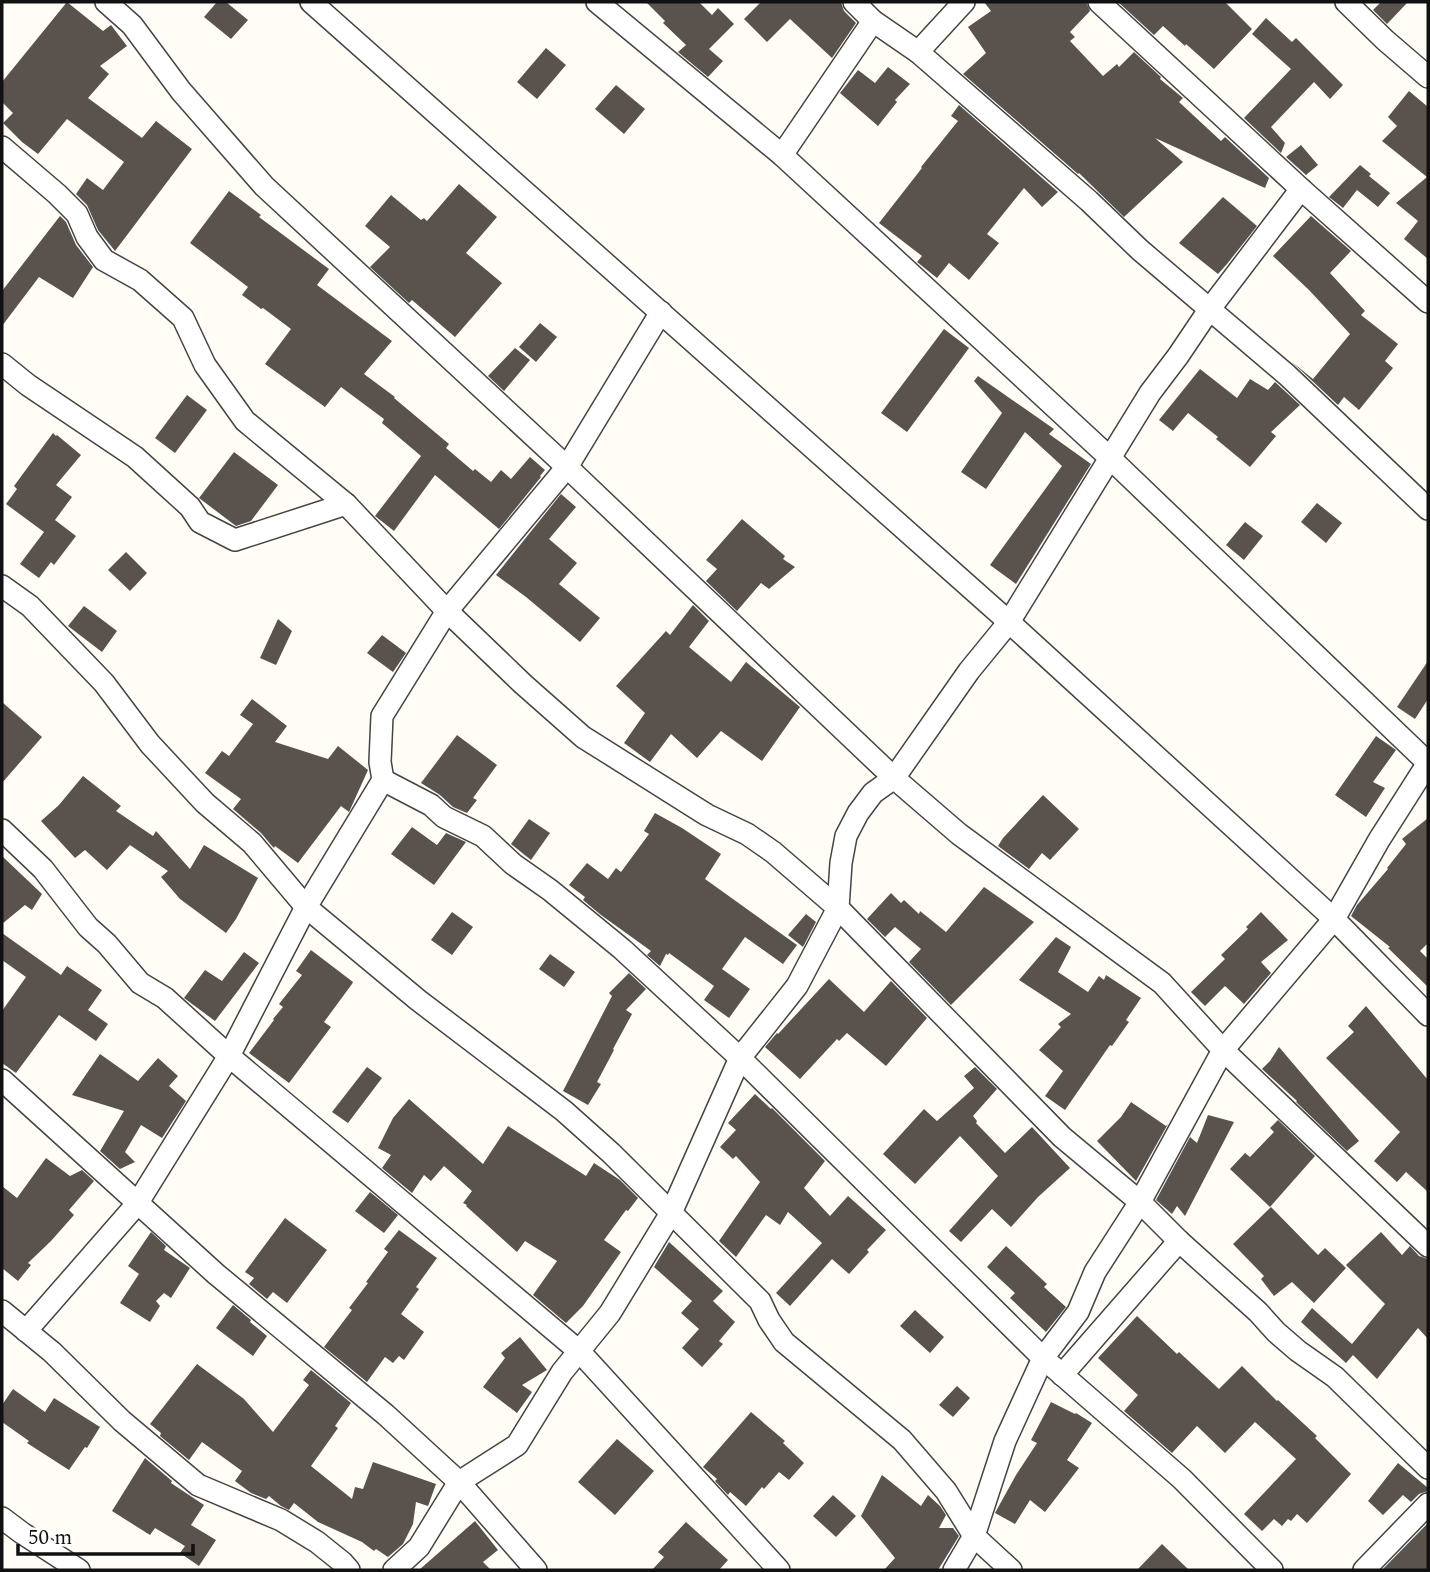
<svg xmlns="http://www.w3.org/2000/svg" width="1430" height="1572" font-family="Spectral,serif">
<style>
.building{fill:#5a524d}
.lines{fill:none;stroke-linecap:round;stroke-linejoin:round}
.street-casing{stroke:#444;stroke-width:24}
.street{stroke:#fff;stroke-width:21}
</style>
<rect width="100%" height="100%" fill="#fffdf5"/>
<g class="building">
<path d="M67,2L103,31L111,25L127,46L100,66L109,74L88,98L142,138L156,121L192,149L115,251L98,230L87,205L76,194L87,178L103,190L124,162L67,119L38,154L22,142L3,123L13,113L2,102V82Z"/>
<path d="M217,2H226L248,20L231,39L204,17Z"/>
<path d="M646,2H699L712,15L718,8L734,24L709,49L723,61L708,77L678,52L686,45L663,23L665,21Z"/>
<path d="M761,2H841L844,11L856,23L832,58L790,19L767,42L744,19Z"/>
<path d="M984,2H1086L1090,11L1070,32L1075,37L1070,41L1103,76L1117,64L1119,67L1134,52L1161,77L1160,79L1183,98L1179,102L1221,141L1225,137L1269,178L1265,188L1155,138L1183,162L1124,217L1079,173L1078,174L963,74L986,53L968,27L991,11Z"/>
<path d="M1118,2H1225L1252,29L1214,69L1186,44L1185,46L1163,26L1154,35Z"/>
<path d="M1381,2H1408L1387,24L1373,10Z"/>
<path d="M1266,18L1292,42L1296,38L1343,85L1330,99L1314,82L1271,127L1285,143L1281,153L1244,118L1291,69L1252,34Z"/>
<path d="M546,48L566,65L537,99L517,82Z"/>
<path d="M888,67L910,84L895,100L897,102L878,126L840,93L858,70L875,83Z"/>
<path d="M616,85L645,109L624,134L595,109Z"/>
<path d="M1409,91L1428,107V259L1404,239L1418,221L1396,203L1427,177L1382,141L1397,126L1388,117Z"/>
<path d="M959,105L1058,192L1042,207L1024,188L987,234L999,243L969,280L949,263L937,278L917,262L922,256L879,223L922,168L921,167L958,121L951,116Z"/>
<path d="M1301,145L1318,165L1306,175L1286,157Z"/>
<path d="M1360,165L1371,174L1369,176L1390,193L1378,207L1357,190L1343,208L1329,197Z"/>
<path d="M459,184L497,217L466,253L502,283L455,337L412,300L409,303L370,267L390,247L365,226L391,195L421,220L424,218L427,221Z"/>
<path d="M229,191L261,215L259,217L329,269L317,285L392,341L364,374L395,397L394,398L449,444L446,448L473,471L475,469L491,482L501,470L511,479L530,457L545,470L540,476L541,477L499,529L435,475L394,531L375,516L421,456L382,423L384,419L341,387L325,407L265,364L291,329L263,308L261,309L242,295L248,287L190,243Z"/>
<path d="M1223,197L1257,226L1227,264L1218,274L1179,243Z"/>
<path d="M60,216L66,222L76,245L93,267L73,298L39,277L2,326V291Z"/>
<path d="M1311,216L1351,251L1330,273L1365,311L1361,315L1398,344L1385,361L1393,368L1359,410L1344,397L1338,405L1292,362L1313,379L1350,334L1309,290L1273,256Z"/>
<path d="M540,323L557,337L536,362L519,347Z"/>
<path d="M944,329L969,348L907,432L881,413Z"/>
<path d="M515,348L530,360L504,391L488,376Z"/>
<path d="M1200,369L1237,398L1250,379L1268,390L1275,382L1300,405L1271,432L1276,436L1250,467L1216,439L1218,437L1188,413L1173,431L1159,420Z"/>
<path d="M978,376L1054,429L1049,434L1091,464L1016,584L990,565L1062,466L1025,432L986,489L961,472L1002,413L974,381Z"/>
<path d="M187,395L207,410L175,453L155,438Z"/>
<path d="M53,433L56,436L57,435L81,455L56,485L72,497L55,520L76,536L54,565L51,562L39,578L20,564L44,532L6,504L17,489L14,486Z"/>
<path d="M234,452L278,485L251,521L236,526L199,498Z"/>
<path d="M561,494L576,507L549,539L577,563L559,584L600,618L580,642L526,597L496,575Z"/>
<path d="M1317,503L1342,523L1326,543L1301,522Z"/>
<path d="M742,519L785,556L783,559L795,567L769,589L761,583L737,611L706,581L717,569L706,560Z"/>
<path d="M1245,522L1263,536L1244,560L1226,545Z"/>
<path d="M126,552L147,573L130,591L108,570Z"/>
<path d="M693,605L709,621L689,647L731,682L746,662L800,707L762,761L721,731L697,758L671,734L650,762L624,743L645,713L616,686L666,631L670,635Z"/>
<path d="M84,606L117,631L102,652L68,626Z"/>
<path d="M278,619L292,631L276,665L260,658Z"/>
<path d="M382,635L406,653L393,672L367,653Z"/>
<path d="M1428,661V699L1415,719L1397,707Z"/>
<path d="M252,699L287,726L275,742L328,759L338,746L368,770L349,812L341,806L298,863L275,846L274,848L272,846L261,833L233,809L241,799L205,773L222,751L229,756L253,724L240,715Z"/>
<path d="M2,702L42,737L2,783Z"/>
<path d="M457,735L497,765L473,798L477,800L467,813L453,807L440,795L421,783Z"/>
<path d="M1376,736L1396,750L1373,782L1385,788L1366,817L1335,795Z"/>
<path d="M83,776L121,806L116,811L153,836L156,831L190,869L204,845L258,878L236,919L226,933L180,899L161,877L168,871L130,845L107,870L85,850L75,858L41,821L59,805Z"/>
<path d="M1043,795L1079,829L1050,860L1042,853L1029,869L998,846L1003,838Z"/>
<path d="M655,813L682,828L721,854L705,879L797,945L783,964L745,937L722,969L750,989L729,1018L704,1000L714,986L669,953L668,955L666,954L660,966L647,955L651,951L601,915L583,900L585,897L569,885L587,863L608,879L616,868L621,872L649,834L644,831Z"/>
<path d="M1428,818V943L1420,951L1428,959V987L1388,948L1390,947L1351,916L1357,905L1388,869L1387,868L1406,844L1402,839Z"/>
<path d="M529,819L550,833L531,860L511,844Z"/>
<path d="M412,827L437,845L446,833L466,842L434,885L391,854Z"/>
<path d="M2,856L42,894L32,910L25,905L2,924Z"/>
<path d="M984,887L1034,922L951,1005L909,962L921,949L895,927L885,937L867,919L891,893L901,903L904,900L919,914L920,911L946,932Z"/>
<path d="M452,912L473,927L452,955L431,940Z"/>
<path d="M1261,912L1288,940L1261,962L1271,973L1244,1004L1225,986L1205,1006L1191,992L1225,959L1221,955L1248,929L1246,927Z"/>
<path d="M806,914L816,922L803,947L788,935Z"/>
<path d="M2,933L61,975L67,966L102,990L88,1010L108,1024L96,1041L59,1015L16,1073L2,1063V1011L26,977L2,960Z"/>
<path d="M1056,937L1071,947L1058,972L1088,992L1099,976L1104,980L1106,975L1141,998L1126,1020L1129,1022L1112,1046L1110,1045L1065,1110L1045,1096L1063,1071L1039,1050L1061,1027L1058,1024L1071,1014L1019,980Z"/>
<path d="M311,950L353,982L352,984L324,1022L331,1027L289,1083L249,1053L274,1020L273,1019L283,1007L279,1004L302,975L296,971Z"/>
<path d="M244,952L259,963L215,1021L184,998L205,970L222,981Z"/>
<path d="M550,954L575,972L564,987L539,969Z"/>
<path d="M629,973L646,989L626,1010L632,1014L613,1049L614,1050L597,1082L601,1084L588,1105L563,1091L612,996L609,993Z"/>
<path d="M829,979L864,1012L891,981L927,1018L886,1066L847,1033L839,1041L837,1039L800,1079L765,1047L777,1033L778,1034Z"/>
<path d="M1366,1006L1428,1080V1192L1406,1172L1397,1182L1374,1161L1400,1132L1326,1058L1354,1032L1348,1026Z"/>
<path d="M1279,1047L1359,1141L1347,1151L1296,1102L1297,1101L1262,1069L1270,1061Z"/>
<path d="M100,1054L138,1081L158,1058L178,1076L169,1086L186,1101L162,1138L141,1125L125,1152L135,1162L120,1169L100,1151L124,1111L72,1095Z"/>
<path d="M367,1067L382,1078L348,1123L332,1112Z"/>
<path d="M975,1067L997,1089L973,1116L977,1121L976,1123L1005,1153L1032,1127L1070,1168L1038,1197L1011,1227L992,1209L961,1242L949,1231L998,1176L960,1136L915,1184L883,1154L924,1109L937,1121L974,1088L964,1076Z"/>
<path d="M755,1094L771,1109L772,1108L825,1161L804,1188L830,1216L848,1196L886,1230L867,1250L869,1252L849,1274L832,1259L790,1306L776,1293L822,1243L788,1212L780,1225L766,1215L736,1257L719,1241L760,1182L736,1156L733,1159L720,1147L736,1130L728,1123Z"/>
<path d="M409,1099L483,1164L508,1126L586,1176L594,1163L620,1180L638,1198L628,1211L626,1210L604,1240L621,1252L583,1306L566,1323L533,1295L557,1261L525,1241L517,1252L466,1206L467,1205L463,1203L472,1191L444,1166L431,1181L424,1175L412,1193L382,1168L391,1155L378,1148L393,1118Z"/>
<path d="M1131,1102L1166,1126L1168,1124L1136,1181L1097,1141L1121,1117Z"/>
<path d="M1208,1115L1234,1122L1185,1216L1177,1206L1172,1214L1156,1200L1190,1137L1197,1143Z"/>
<path d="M1278,1120L1315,1156L1270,1207L1230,1169L1245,1153L1250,1157L1274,1132L1270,1128Z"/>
<path d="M46,1158L70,1176L82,1170L94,1181L69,1210L74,1215L51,1241L28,1263L31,1265L18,1281L2,1268V1186L17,1198Z"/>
<path d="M370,1192L398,1215L384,1233L355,1211Z"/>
<path d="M1271,1207L1318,1255L1325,1248L1346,1268L1314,1303L1292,1282L1274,1296L1261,1279L1264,1276L1233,1244Z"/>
<path d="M285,1218L327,1250L287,1303L273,1292L267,1299L249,1284L254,1278L245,1272Z"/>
<path d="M399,1230L437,1258L416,1287L419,1289L401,1314L424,1332L404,1360L399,1356L393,1363L385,1357L367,1382L324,1347L352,1310L349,1308L368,1283L366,1282L388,1252L384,1249Z"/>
<path d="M151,1232L166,1246L164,1250L190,1268L171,1298L164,1293L156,1301L160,1306L150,1322L120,1303L139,1274L128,1266Z"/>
<path d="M1381,1232L1402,1255L1410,1246L1419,1256L1428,1259V1339L1418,1328L1377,1379L1353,1355L1346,1363L1301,1322L1312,1308L1352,1344L1385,1304L1346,1265Z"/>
<path d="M669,1242L723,1291L713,1301L735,1322L719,1341L723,1344L702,1367L682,1348L699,1329L681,1313L692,1301L654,1267Z"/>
<path d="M1006,1246L1047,1284L1044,1287L1066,1307L1046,1332L1010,1298L1015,1293L987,1267Z"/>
<path d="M233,1305L251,1320L250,1322L267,1336L253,1356L216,1328Z"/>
<path d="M915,1310L944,1337L930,1353L900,1326Z"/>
<path d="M1137,1316L1177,1354L1179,1352L1219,1389L1242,1366L1277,1401L1278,1400L1317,1436L1315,1438L1351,1474L1307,1523L1297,1514L1291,1521L1288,1519L1282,1526L1274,1519L1262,1531L1244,1514L1296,1459L1255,1422L1225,1453L1197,1426L1172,1453L1124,1411L1138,1395L1098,1358Z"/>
<path d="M520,1337L547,1370L522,1385L532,1392L517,1413L483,1387L505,1358L501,1353Z"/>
<path d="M197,1364L244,1399L273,1432L309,1385L303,1380L311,1370L351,1403L335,1426L338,1428L311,1466L352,1499L355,1487L363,1489L373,1462L436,1484L428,1506L416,1502L413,1524L403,1544L388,1557L376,1549L374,1551L362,1542L318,1522L294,1503L289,1510L281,1506L269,1496L266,1499L251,1493L235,1481L242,1471L202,1442L189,1460L160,1436L161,1433L150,1424Z"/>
<path d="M957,1386L970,1398L953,1417L939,1405Z"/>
<path d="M13,1389L45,1412L54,1398L100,1427L87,1448L85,1447L69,1470L27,1443L29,1441L2,1422V1405Z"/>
<path d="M1051,1402L1075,1414L1076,1413L1092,1423L1067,1460L1079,1468L1045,1512L1030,1500L1015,1524L995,1513L1016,1475L1037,1443L1031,1440Z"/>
<path d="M751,1412L785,1441L783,1443L804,1463L789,1480L779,1472L764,1489L762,1487L746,1506L730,1492L728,1495L715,1481L717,1479L703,1467Z"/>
<path d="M617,1439L654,1471L615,1515L578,1482Z"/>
<path d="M145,1458L172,1481L171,1483L204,1505L191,1525L216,1540L199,1566L180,1553L185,1546L155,1528L150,1535L112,1511Z"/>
<path d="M1398,1463L1428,1488V1491L1419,1494L1411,1502L1403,1495L1383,1515L1368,1501Z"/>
<path d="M882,1475L921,1506L928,1495L940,1506L946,1515L939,1528H953L959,1536L938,1570H884L895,1558L861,1516Z"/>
<path d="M833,1495L856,1516L836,1537L813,1516Z"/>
<path d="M475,1521L498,1550L483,1562L491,1570H419Z"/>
<path d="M686,1522L728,1560L719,1570H652L664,1557L658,1552Z"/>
<path d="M1428,1523V1570H1382Z"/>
<path d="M1162,1544L1189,1570H1137Z"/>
</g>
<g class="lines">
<defs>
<g id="street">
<path d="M106,2L132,25L181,91L264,186L567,467L894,778L959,834L1162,983L1223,1050L1428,1246"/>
<path d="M311,2L1009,622L1334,919L1428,1015"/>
<path d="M597,2L782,155L1110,458L1428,763"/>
<path d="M854,2L873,21L918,52L1089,201L1140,250L1287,375L1428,509"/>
<path d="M1099,2L1301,189L1428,302"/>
<path d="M1346,2L1385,40L1428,77"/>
<path d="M918,52L964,2"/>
<path d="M2,147L57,194L77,214L87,237L104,260L140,280L183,318L205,365L245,421L346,504L447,611L523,684L583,737L707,815L747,834L773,852L838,908L1062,1137L1140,1202L1179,1241L1258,1312L1276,1332L1298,1351L1335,1377L1428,1468"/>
<path d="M782,155L873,21"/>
<path d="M2,364L28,385L135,457L190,507L200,522L235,540L346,504"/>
<path d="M2,586L30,606L104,683L150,744L205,803L252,843L306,907L418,1000L564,1111L611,1153L760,1301L769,1320L784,1342L902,1440L946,1491L974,1536L1011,1570"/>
<path d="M383,780L431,805L444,817L483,836L513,864L550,890L622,949L740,1058L1043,1358L1182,1479L1272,1570"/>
<path d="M2,830L43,869L88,927L107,944L140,983L165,998L229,1056L580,1352L779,1570"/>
<path d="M2,1080L216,1274L386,1415L459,1482L536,1570"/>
<path d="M2,1311L52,1352L122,1421L198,1485L281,1520L317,1542L342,1562L349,1570"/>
<path d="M26,1331L137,1204L229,1056L306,907L383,780L380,762L382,716L447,611L567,467L661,312"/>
<path d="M1062,1375L1179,1241"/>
<path d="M2,1518L22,1533L79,1570"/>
<path d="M394,1570L419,1547L459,1482L517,1445L562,1372L610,1313L671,1213L740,1058L797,986L838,908L841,863L846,836L858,813L873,793L894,778L969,671L1009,622L1150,393L1178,356L1209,310L1301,189"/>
<path d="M954,1570L974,1536L1005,1441L1043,1358L1078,1312L1095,1272L1140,1202L1223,1050L1334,919L1379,840L1428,763"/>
<path d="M1364,1570L1428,1504"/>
</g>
</defs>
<use href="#street" class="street-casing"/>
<use href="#street" class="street"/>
</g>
<rect width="1430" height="1572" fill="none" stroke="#111111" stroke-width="7"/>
<path d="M18 1544v10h175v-10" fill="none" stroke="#111111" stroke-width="3.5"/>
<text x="28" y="1544" font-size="21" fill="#111111" stroke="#ffffff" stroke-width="5" paint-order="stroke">50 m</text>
</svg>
